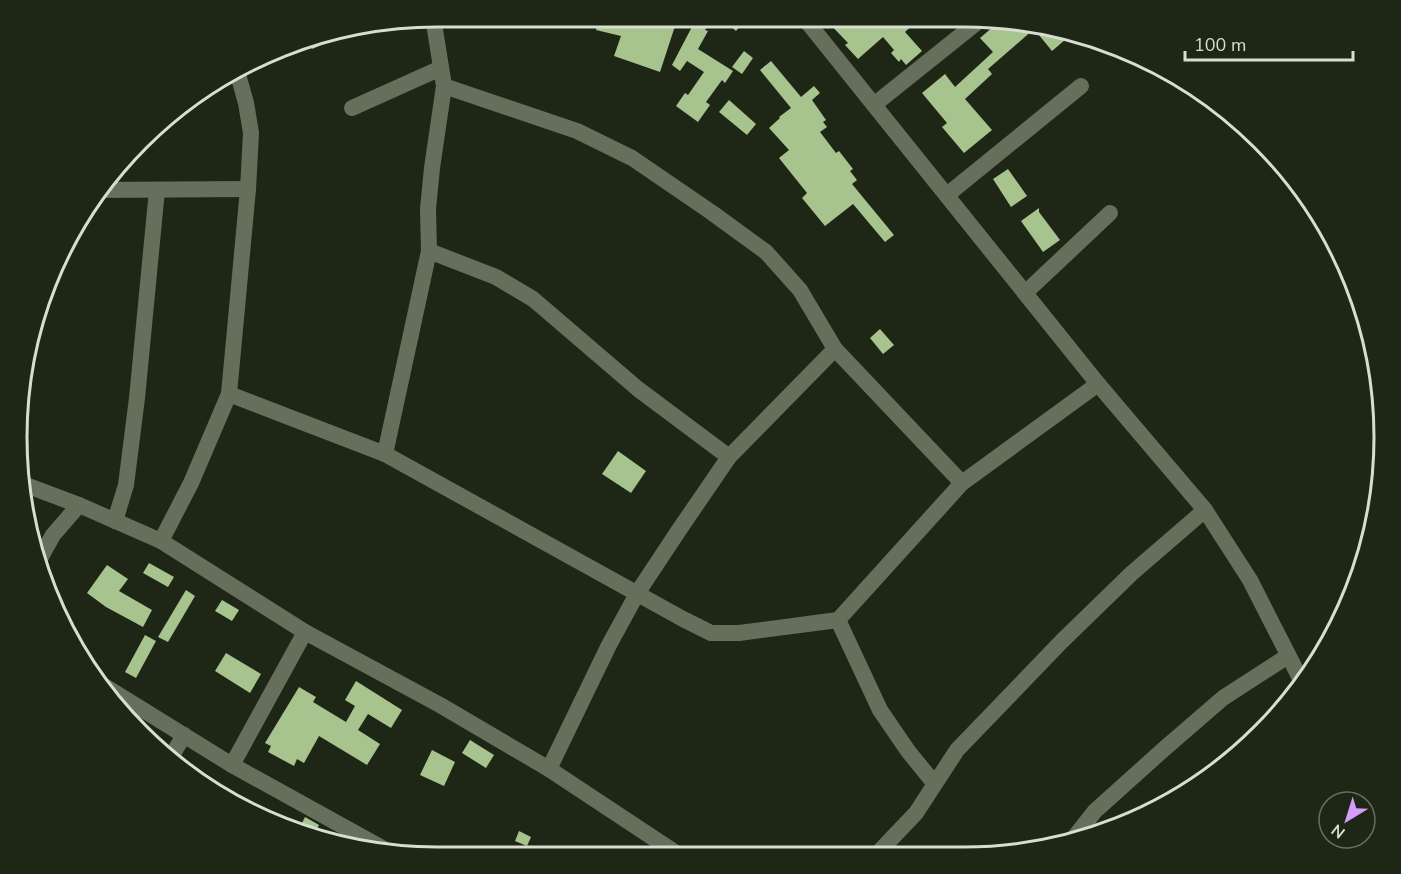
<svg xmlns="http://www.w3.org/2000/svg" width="1401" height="874" font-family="'Nunito Sans',sans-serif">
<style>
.building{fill:#a8c48e}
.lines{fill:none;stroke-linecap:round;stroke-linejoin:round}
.minor{stroke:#656f5c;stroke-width:16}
.rim{fill:none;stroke:#d7ddd2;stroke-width:3}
</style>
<rect width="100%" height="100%" fill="#1e2616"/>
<g class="building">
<path d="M599,17L611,19V18H621L620,21L644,26L647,19L666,25L667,21L676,23L660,72L614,56L621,36L596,30Z"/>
<path d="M721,18H747L736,31Z"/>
<path d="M825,19H919L905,32L922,51L906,65L901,59L899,62L891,53L894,50L883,37L858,59L845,45L848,43Z"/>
<path d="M1001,20H1019L1072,34L1052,51L1034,29L988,69L992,74L965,99L992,130L964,153L942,127L947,123L922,93L945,74L955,87L993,52L980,38Z"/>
<path d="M695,21L707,27L705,30L708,31L698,49L733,71L725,83L722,80L706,102L710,105L698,122L676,106L685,93L688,95L704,72L687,61L680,71L672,65Z"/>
<path d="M344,32L345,35L312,49L307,38Z"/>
<path d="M744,51L753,58L742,74L732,67Z"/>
<path d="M771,61L801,97L814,86L820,93L812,100L826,120L823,122L827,127L820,132L836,153L839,151L853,169L850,171L857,180L852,184L894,235L885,242L853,204L825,226L802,198L807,193L779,158L789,150L769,128L780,118L779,117L791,108L760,70Z"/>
<path d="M729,100L756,124L747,135L719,112Z"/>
<path d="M1008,169L1027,196L1011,207L993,179Z"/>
<path d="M1039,208V212L1060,240L1043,252L1021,221Z"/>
<path d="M880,329L894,345L883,354L870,338Z"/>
<path d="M618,451L646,471L631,493L602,474Z"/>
<path d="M149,563L174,577L168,587L143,573Z"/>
<path d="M107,565L128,579L119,591L152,610L143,627L106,607L87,593Z"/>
<path d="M186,590L195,596L168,642L158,637Z"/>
<path d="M222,600L239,610L232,621L215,611Z"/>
<path d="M145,635L156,641L136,678L125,672Z"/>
<path d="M226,653L261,674L250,693L215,671Z"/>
<path d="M356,681L402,710L391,728L368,714L358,730L380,744L367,765L319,736L304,763L297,759L294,766L268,752L271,746L265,743L299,687L316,697L313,702L346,722L355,706L345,700Z"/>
<path d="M470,740L494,755L486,768L462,753Z"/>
<path d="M432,750L455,762L444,786L420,775Z"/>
<path d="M305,817L319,825L314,836L298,831Z"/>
<path d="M519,831L531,837L527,846L515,841Z"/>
</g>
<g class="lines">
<g class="minor">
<path d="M805,19L1098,384L1205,510L1250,580L1303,684"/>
<path d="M444,86L577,131L632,158L711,212L766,252L800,290L835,349L962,483"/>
<path d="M875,104L980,20"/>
<path d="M352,108L441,68"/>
<path d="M98,190L248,189"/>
<path d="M947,195L1081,86"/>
<path d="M429,251L496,277L533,299L638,389L729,457"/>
<path d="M1025,293L1110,213"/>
<path d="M229,394L385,454L683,619L711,633H739L838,620L962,483L1098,384"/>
<path d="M385,454L429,251L428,209L432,168L444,86L433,17"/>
<path d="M23,484L79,505L161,541L305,632L440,705L549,769L679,855"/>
<path d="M115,521L126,485L137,398L157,190"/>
<path d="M161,541L191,483L229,394L248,189L251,133L246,103L237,71"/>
<path d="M38,562L53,535L79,505"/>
<path d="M838,620L880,710L908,751L934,783"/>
<path d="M98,682L232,765L393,854"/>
<path d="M170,759L184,735"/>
<path d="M232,765L305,632"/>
<path d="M549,769L609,645L638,592L679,530L729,457L835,349"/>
<path d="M1069,844L1095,811L1164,749L1223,698L1288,656"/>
<path d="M875,856L916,813L957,750L1062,641L1132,573L1205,510"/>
</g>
</g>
<path d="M0 0H1401V874H0ZM437 27H964A410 410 0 0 1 1374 437V437A410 410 0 0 1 964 847H437A410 410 0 0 1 27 437V437A410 410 0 0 1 437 27Z" fill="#1e2616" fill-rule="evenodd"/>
<path class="rim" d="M437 27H964A410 410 0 0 1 1374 437V437A410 410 0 0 1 964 847H437A410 410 0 0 1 27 437V437A410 410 0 0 1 437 27Z"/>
<g transform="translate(1347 820) rotate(218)"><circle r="28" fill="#1e2616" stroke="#686f61" stroke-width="1.5"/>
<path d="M0-4.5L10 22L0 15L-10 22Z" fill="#d49cfc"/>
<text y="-9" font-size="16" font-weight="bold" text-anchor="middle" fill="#d7ddd2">N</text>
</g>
<path d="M1185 51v9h168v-9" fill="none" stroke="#d7ddd2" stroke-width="3"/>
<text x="1194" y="51" font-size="18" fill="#d7ddd2" stroke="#1e2616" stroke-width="4.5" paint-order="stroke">100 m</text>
</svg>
